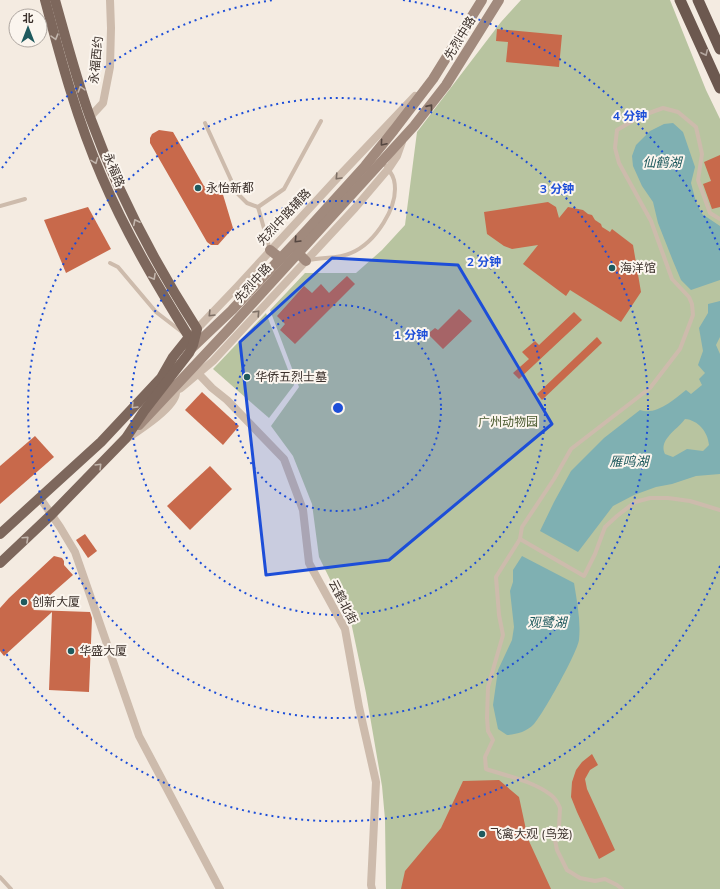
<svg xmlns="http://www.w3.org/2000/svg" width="720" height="889" font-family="Mulish,'Noto Sans SC',sans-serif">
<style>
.green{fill:#b8c4a0}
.water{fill:#7fb0b2;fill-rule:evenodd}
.building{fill:#c8694b}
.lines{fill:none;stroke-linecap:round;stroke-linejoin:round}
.service{stroke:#cdbbac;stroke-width:4}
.minor{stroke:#cdbbac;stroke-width:8}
.tertiary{stroke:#cdbbac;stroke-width:10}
.secondary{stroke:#a18a7d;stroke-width:10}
.primary{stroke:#7d675c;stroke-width:10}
.trunk{stroke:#6c584f;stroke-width:11}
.oneway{stroke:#c2b5ac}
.oneway2{stroke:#b4a69e}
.oneway3{stroke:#544640}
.oneway4{stroke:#7d6f65}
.marked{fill:#1d4ed8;fill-opacity:0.2;stroke:#1d4ed8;stroke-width:3;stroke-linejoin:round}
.ring{fill:none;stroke:#1d4ed8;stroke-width:2;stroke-dasharray:2 4}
.poi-dot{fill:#1f5a5e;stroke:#fbf5ee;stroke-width:1.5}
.labels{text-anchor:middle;stroke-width:4;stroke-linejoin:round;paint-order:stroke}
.street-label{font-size:12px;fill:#3b302b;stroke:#fbf5ee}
.poi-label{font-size:12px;fill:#3b302b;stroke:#fbf5ee;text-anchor:start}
.park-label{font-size:12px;fill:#4a5a2e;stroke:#fbf5ee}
.water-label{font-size:13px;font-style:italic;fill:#1f5a5e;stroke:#fbf5ee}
.centre{fill:#1d4ed8;stroke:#fbf5ee;stroke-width:2}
.ring-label{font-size:12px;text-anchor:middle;font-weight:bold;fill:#1d4ed8;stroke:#fbf5ee;stroke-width:4;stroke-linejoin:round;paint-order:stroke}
</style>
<rect width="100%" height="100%" fill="#f4ebe1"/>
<g class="green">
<path d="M521,0H670L706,90L720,119V889H386L385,819L382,786L366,693L351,622L319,557L312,504L293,456L271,426L299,387L270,310L305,273H356L382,250L405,225L417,132L501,22Z"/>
<path d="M266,313L294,385L269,418L213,369Z"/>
</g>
<g class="water">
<path d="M673,123L683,132L695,167L691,183L696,202L702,214L720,226V280L691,290L681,280L673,261L658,223L653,202L642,186L633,166L632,156L636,145L650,131L664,124Z"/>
<path d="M720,301V337L716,345L720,354V474L696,476L672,484L656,487L634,495L613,506L578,552L540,531L554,502L571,471L604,438L640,410C656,416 675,399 686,390L691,394L702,385L699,379L705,373L698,365L703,351L699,328L708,313V304ZM685,419C698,420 708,432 709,445L703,451L687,449L673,457L665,454C658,440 677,430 685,419Z"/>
<path d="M522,556L574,583C577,602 581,621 579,640C577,653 543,714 534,724C526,732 518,734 507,735L498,729L493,705L498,670L512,640L514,627L510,591L513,582V570Z"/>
</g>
<g class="building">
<path d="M497,29L562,35L559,67L506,62L508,42L496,41Z"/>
<path d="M159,130L173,132L204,186L219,187L221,188L233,228L218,245H211L207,242L150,143V138L152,134Z"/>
<path d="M720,155V207L712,209L703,184L711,181L704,162Z"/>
<path d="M548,202L556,207L559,218L568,207L583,210L588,214L592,215L595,220L601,224L602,227L610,232L612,229L633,245L641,292L621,322L570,290L566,296L523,264L538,245L512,249L504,246L487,234L484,212Z"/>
<path d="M88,207L111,249L66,273L44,220Z"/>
<path d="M347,276L355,284L295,344L280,330L285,324L277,316L304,286L312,293L321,284L329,293Z"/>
<path d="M459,309L472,321L443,349L430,336V332L435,328L438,330Z"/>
<path d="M574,312L582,320L519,379L513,373L529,359L522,352L535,341L539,345Z"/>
<path d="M597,337L602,343L542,400L537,394Z"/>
<path d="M202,392L239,426L223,445L185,410Z"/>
<path d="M35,436L54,457L0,504V466Z"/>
<path d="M210,466L232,489L190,530L167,506Z"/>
<path d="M85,534L97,551L88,558L76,540Z"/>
<path d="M54,556L62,558L64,561V565L73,575L33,610L90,612L92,618L89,692L49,690L52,612L4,656L0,651V608L9,598Z"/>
<path d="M592,754L598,765L590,770L585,779L587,789L615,850L599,859L577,812L571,797L572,782L576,770L582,762Z"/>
<path d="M499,780L519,797L528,839L551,889H401L405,871L441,828L463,781Z"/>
</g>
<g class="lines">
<g class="service">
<path d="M205,123L237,193L247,203L258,207L284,189L321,121"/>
<path d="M0,206L25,199"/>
<path d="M258,207L270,250"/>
<path d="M309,260C322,257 339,259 351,253C375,243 400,206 394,180C392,173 387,167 382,162"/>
<path d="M110,263L118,267L156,312L182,332"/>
<path d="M520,539L584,576L595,554L605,527L617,516L635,502L650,498H668L690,501L720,510"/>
<path d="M0,877L11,889"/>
<path d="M622,889L617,885L605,879L595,881L580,878L567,870L557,850L555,840L559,826L560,808C558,803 555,798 551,795C533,781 507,776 486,769L485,757L493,740L488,731L487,718L488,687L503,635L499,615L496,577L520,539L522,527L554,479L571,449L650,388L680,349L693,315L692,304L689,297L672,279L651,221L619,163L615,148L617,130L641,116L663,108L678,112L696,127L702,154L698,180L710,213L720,219"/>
</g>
<g class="minor">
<path d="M90,117L103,103L110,67L111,28L110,0"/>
<path d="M193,333L237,287L341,174L415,96"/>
<path d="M192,367L212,388L227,400L284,459L303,510L309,563L345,629L359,707L376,782L371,885L372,889"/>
<path d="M170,393L181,388L213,361L355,208L389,168L397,156L402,142"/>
<path d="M40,498L60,527L75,552L139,736L220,889"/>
</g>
<path class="tertiary" d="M126,438C138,430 174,407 175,393C175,389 172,385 169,382"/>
<g class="secondary">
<path d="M270,250L280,258"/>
<path d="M298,253L306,261"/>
<path d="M191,349L232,310L308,229L365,166L394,130L433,79L482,0"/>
<path d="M139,425L229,329L414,126L446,85L499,0"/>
</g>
<g class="primary">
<path d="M0,534L101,442L161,378L173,357L189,337C157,285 126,233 102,177C77,120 61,60 45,0"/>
<path d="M0,563L52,514L126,438L144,411L189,353L193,345L197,329C154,262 117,191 90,117C76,78 66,39 55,0"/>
</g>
<g class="trunk">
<path d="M680,0L720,88"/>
<path d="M698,0L720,49"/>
</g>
</g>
<defs><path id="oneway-chevron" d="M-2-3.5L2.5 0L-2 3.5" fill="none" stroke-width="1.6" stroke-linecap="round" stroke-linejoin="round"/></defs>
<g class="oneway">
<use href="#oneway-chevron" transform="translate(55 37) rotate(74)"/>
<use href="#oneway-chevron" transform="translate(81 89) rotate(-107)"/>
<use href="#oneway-chevron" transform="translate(95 161) rotate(69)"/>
<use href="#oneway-chevron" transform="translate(136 222) rotate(-117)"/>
<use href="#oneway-chevron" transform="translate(153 277) rotate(61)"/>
<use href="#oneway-chevron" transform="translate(134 406) rotate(134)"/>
<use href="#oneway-chevron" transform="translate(99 466) rotate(-45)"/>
<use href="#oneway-chevron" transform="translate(26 539) rotate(-43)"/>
</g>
<use class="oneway2" href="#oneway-chevron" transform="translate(705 53) rotate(65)"/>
<g class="oneway3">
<use href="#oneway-chevron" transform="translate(430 107) rotate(-51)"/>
<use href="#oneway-chevron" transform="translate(383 143) rotate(130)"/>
<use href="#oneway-chevron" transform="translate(297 240) rotate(134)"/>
</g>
<g class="oneway4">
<use href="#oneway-chevron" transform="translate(338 177) rotate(133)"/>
<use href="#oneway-chevron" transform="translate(257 313) rotate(-47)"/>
<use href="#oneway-chevron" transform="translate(211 314) rotate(134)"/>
</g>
<path class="marked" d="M332,258L458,265L552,424L389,560L266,575L240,342Z"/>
<g class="ring">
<circle cx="338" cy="408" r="103"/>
<circle cx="338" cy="408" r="207"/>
<circle cx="338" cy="408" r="310"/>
<path d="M720 566A413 413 0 0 1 2 648M2 168A413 413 0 0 1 273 0M403 0A413 413 0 0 1 720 250"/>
</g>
<g class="poi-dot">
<circle cx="198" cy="188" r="4"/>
<circle cx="612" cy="268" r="4"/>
<circle cx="247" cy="377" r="4"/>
<circle cx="24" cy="602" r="4"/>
<circle cx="71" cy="651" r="4"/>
<circle cx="482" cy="834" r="4"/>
</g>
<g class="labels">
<g class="street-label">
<text transform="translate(460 38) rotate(-59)" y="4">先烈中路</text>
<text transform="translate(96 60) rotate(-84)" y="4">永福西约</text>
<text transform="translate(114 170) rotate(68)" y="4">永福路</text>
<text transform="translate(284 217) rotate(-47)" y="4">先烈中路辅路</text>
<text transform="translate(253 283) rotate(-48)" y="4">先烈中路</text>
<text transform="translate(343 602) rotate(63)" y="4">云鹤北街</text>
</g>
<g class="poi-label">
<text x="206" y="192">永怡新都</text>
<text x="620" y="272">海洋馆</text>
<text x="255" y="381">华侨五烈士墓</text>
<text x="32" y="606">创新大厦</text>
<text x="79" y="655">华盛大厦</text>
<text x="490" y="838">飞禽大观 (鸟笼)</text>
</g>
<g class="park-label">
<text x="508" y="426">广州动物园</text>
</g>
<g class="water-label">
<text x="662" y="167">仙鹤湖</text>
<text x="629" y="466">雁鸣湖</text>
<text x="547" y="627">观鹭湖</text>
</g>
</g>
<circle cx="338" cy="408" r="6" class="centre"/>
<g class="ring-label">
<text x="630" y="120">4 分钟</text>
<text x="557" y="193">3 分钟</text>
<text x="484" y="266">2 分钟</text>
<text x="411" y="339">1 分钟</text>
</g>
<g transform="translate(28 28)"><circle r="19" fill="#fbf5ee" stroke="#aea6a0"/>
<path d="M0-3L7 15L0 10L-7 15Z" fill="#1f5a5e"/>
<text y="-6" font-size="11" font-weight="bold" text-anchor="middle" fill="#3b302b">北</text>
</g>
</svg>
